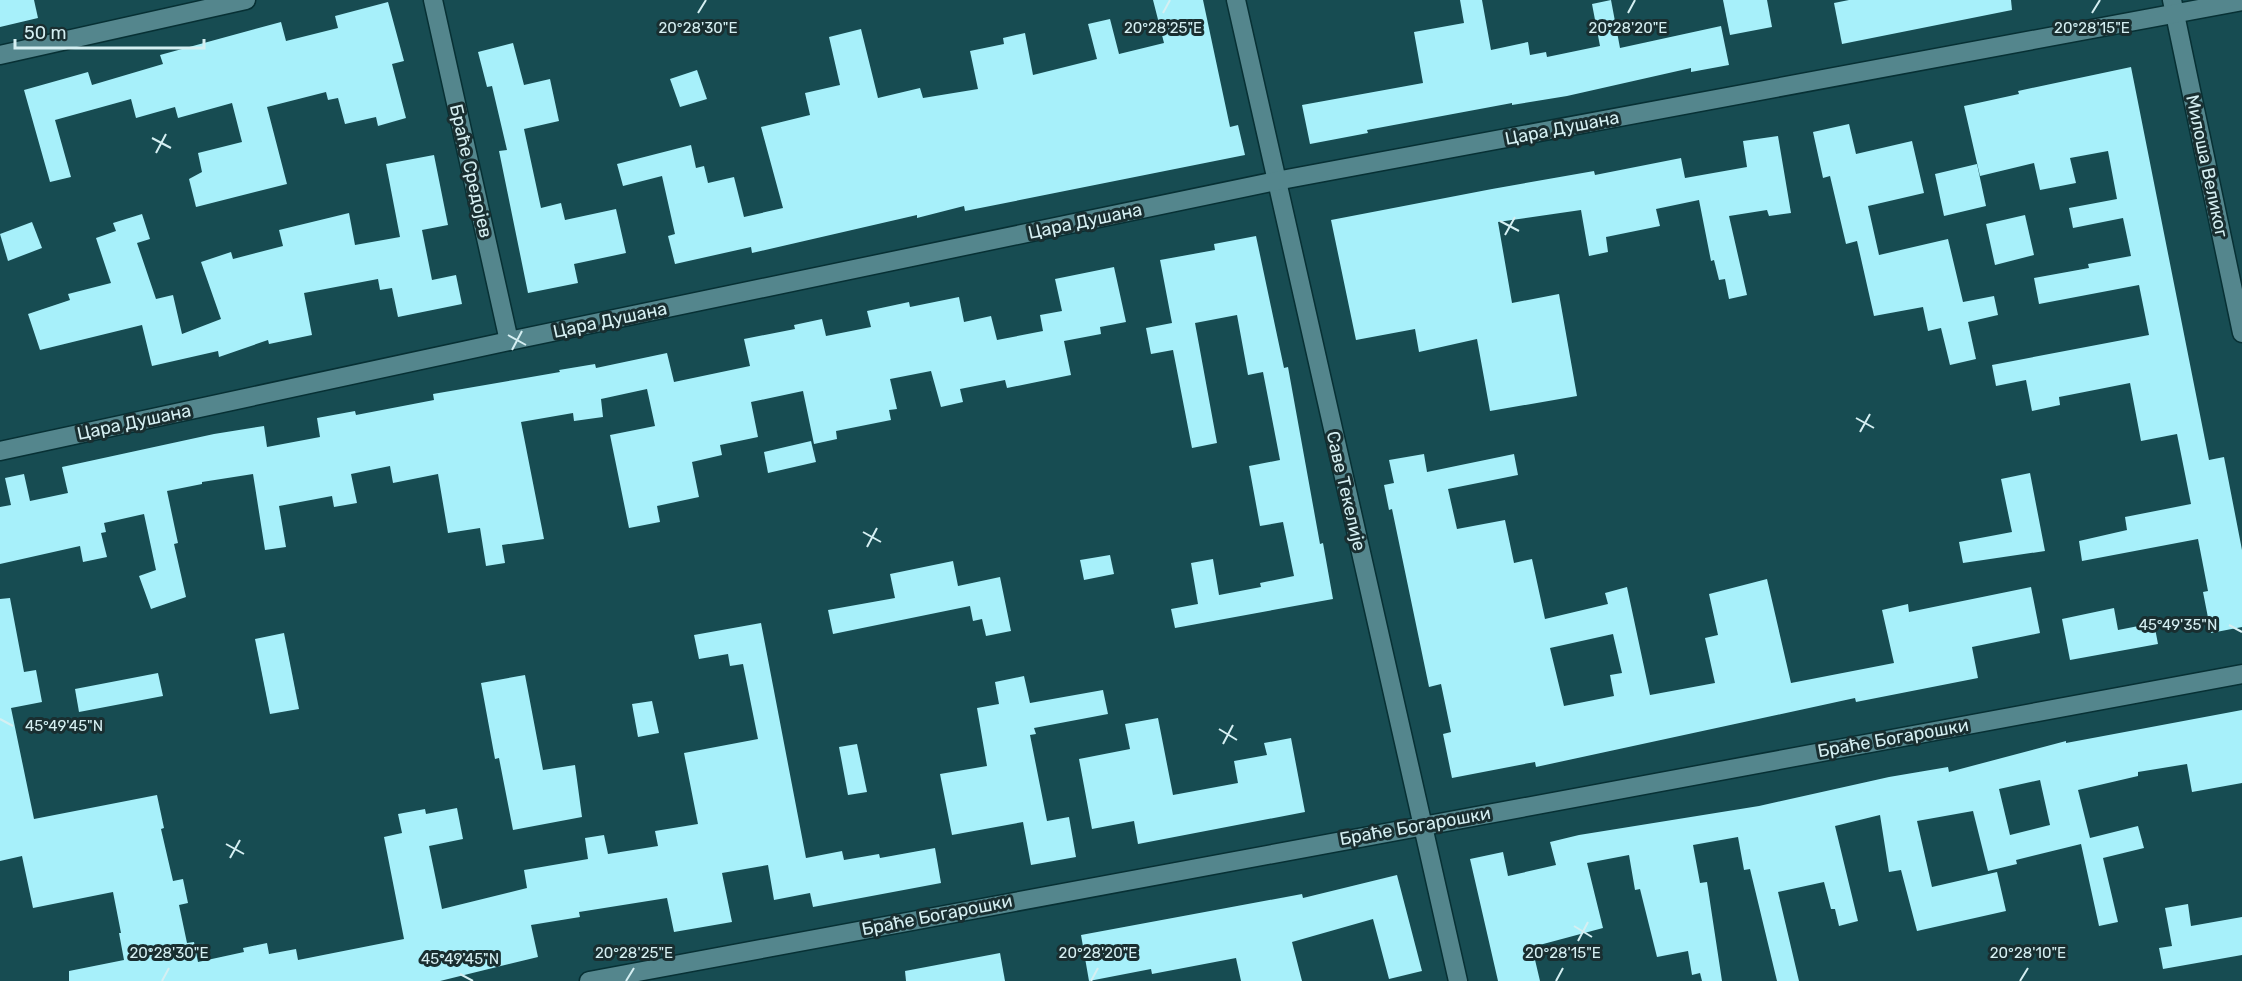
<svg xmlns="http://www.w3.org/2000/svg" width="2242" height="981" font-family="Rubik,sans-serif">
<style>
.building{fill:#a7f0fa;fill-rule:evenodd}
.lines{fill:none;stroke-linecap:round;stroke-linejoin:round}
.minor-casing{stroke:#073034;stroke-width:21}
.minor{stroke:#54868d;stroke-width:18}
.ticks{fill:none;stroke:#d5eff2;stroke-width:2}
.labels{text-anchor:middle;stroke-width:6;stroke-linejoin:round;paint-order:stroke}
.street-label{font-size:18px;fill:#d5eff2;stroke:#192e30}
.ticks-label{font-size:15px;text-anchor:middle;fill:#d5eff2;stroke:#192e30;stroke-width:6;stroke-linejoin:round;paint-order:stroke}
</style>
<rect width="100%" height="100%" fill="#174c52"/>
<g class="building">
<path d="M0,0H34L38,18L0,27Z"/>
<path d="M1153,0H1203L1230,127L1238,125L1245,155L965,211L964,206L917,218V215L752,253L751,247L675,264L668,236L675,234L662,176L623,186L617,164L691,145L696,168L704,166L708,183L734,177L744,217L783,208L761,127L810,115L805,93L840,85L829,37L861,29L878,98L920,88L923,98L978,89L970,51L1004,44L1003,38L1025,33L1033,75L1097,59L1088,24L1110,19L1119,54L1164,43Z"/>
<path d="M1460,0H1482L1491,50L1528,42L1530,55L1546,52L1547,57L1600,46L1592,4L1611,0L1620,48L1721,26L1729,65L1691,72V68L1567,96L1512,105V103L1367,130L1368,133L1310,144L1302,105L1423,83L1414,32L1464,23Z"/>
<path d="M1723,0H1767L1772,27L1730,35Z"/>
<path d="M1849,0H2011L2012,10L1842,44L1834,3Z"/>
<path d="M388,2L404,61L392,64L406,118L378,126L376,117L345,124L338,98L328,100L326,92L267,107L287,184L196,207L189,179L202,172L198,153L242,142L232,103L178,118L175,107L136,118L131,99L55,120L71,177L50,182L24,90L88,72L92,85L163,64L160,55L281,22L286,41L338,28L335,16Z"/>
<path d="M513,43L524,85L550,79L559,121L524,129L541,208L561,203L565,220L616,209L626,253L574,264L578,283L528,293L499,151L507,150L492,86L487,87L478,52Z"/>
<path d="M2131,67L2209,460L2224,457L2242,550V627L2211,633L2203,592L2208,591L2198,539L2082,561L2079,541L2127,530L2125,517L2191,504L2177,434L2141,441L2130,383L2059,397L2060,405L2032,411L2026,380L1996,386L1992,365L2149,335L2139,285L2039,304L2034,278L2089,268L2088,264L2131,256L2123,218L2073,228L2069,208L2117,199L2108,151L2070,158L2076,183L2040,190L2034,163L1980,176L1964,106L2019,94L2018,91Z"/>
<path d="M697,70L707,99L680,107L670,79Z"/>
<path d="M1849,124L1856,154L1912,141L1924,193L1868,206L1879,255L1948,239L1963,302L1994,296L1998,315L1968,322L1976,359L1950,365L1941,328L1928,331L1923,307L1874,316L1857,241L1846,244L1830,176L1823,178L1813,132Z"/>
<path d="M1778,136L1791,213L1769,216L1767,210L1729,216L1747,295L1729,299L1725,279L1719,280L1714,260L1711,261L1699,200L1656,209L1660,226L1606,237L1608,252L1589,256L1581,210L1498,222L1512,303L1559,294L1577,396L1490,411L1477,339L1419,352L1415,329L1356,340L1331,220L1492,189L1594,171L1595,175L1681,158L1685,178L1747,167L1743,141Z"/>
<path d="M434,155L448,225L422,230L432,280L456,275L462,304L398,317L392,288L380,290L378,279L304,293L312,335L269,344L268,340L219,357L218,351L152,366L142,325L40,350L28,314L70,300L68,294L111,283L96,238L116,231L113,223L142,214L150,239L137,243L156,299L173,295L182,334L221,319L201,262L231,252L233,259L283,246L279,230L349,213L355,245L400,237L386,164Z"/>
<path d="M1977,164L1986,206L1944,216L1935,174Z"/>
<path d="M2025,215L2034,255L1995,265L1986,224Z"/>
<path d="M32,222L42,248L8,261L0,234Z"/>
<path d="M1256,236L1284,368L1288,367L1320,544L1323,543L1333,599L1175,628L1171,609L1198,604L1191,563L1213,559L1219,595L1261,587L1260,583L1294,576L1283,522L1260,526L1249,466L1280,460L1263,372L1248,375L1237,315L1195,323L1217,443L1192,448L1173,350L1151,354L1146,328L1172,323L1160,260L1215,250L1214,244Z"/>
<path d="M1114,267L1126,322L1100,327L1101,334L1064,341L1071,375L1007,388L1005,380L960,389L963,402L941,407L931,371L890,379L897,409L889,410L891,420L836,431L837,439L814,444L803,391L751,402L758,437L720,445L722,455L692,462L699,497L657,506L660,522L629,528L610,435L655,426L647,389L601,399L603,417L574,421L573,413L521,422L544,539L502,545L505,563L486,566L480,528L448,533L438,474L393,483L390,466L351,474L357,503L334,507L332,496L279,506L286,547L265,550L253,474L202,482V484L167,491L178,543L174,544L186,597L151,609L139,576L156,570L144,514L104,523L106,532L101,533L107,557L83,562L80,546L0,564V507L11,505L5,478L24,474L30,501L68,493L62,467L214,434L264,426L267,447L320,437L317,418L355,411L356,415L434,400L433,394L560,372L559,370L595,364L596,368L667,353L674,382L750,366L744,339L795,329L794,325L822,319L826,336L871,327L867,311L909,302L910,307L959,297L964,322L991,316L997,340L1043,331L1040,315L1062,311L1055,279Z"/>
<path d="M811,441L816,462L768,473L764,452Z"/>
<path d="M1424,454L1427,472L1514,454L1518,475L1448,489L1457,529L1505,520L1514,563L1532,559L1545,619L1608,604L1605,593L1627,587L1650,695L1715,683L1705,638L1718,635L1709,594L1767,579L1791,683L1894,663L1882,610L1908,604L1909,612L2031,587L2040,633L1972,647L1978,678L1856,702L1855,698L1536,767L1535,762L1452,778L1443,734L1451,732L1441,684L1429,687L1392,509L1389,510L1384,485L1394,483L1389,460ZM1613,634L1622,673L1610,675L1614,696L1564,706L1550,648Z"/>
<path d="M2030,473L2045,551L1963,563L1959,542L2012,532L2001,479Z"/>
<path d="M1110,555L1114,574L1084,580L1080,560Z"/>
<path d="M953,561L958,586L1000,577L1011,631L986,636L982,619L973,621L970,606L833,634L828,610L895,598L890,574Z"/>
<path d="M10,598L24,672L36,670L42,702L11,708L34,819L157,795L164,828L161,829L173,881L183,879L188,903L179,905L187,943L194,942L198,962L244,952L243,948L267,943L269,954L296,949L298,960L404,939L384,837L402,833L398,814L425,809L426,814L457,808L463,839L429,846L442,909L527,888L524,870L588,859L585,838L604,835L608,854L658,846L655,831L698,824L684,753L758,739L743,664L730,666L728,654L699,659L694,635L761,623L806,858L842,851L844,860L879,854L880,858L935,848L941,883L813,907L810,893L774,900L768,865L722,873L732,922L674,932L667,898L579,912L580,917L531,925L538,957L440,981H69V971L124,960L119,933H121L113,892L33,908L22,856L0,861V599Z"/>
<path d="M2114,608L2118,630L2154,623L2158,644L2070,660L2062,619Z"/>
<path d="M284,633L299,709L270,714L255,639Z"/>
<path d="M158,673L163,696L79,712L75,689Z"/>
<path d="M525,675L543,770L575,765L582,817L513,830L499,758L495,759L481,683Z"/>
<path d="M1024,676L1030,703L1103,690L1108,714L1034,728L1036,734L1030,735L1047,821L1069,817L1076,857L1031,865L1023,822L952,835L940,774L987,766L977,708L999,704L995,682Z"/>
<path d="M652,701L659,733L638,737L632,704Z"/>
<path d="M2242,710V783L2192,792L2187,764L2138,772V776L2078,790L2090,838L2138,826L2144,848L2103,858L2118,922L2099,926L2081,844L2016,860L2017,864L1988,871L1973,811L1917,821L1932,887L1997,872L2006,911L1917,931L1901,870L1889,872L1880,815L1835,826L1858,921L1839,926L1835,909H1831L1824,882L1778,892L1799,981H1777L1750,869L1744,870L1738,837L1693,845L1700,883L1707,882L1722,981H1702L1700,973L1692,975L1688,951L1657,957L1640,889L1635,890L1629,855L1587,863L1603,928L1532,947L1540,981H1498L1470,859L1503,852L1508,876L1556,865L1550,842L1579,835L1759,806L1889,777L1948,767L1949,772L2066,741V743ZM2040,780L2050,825L2010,835L1999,789Z"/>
<path d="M1158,718L1173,795L1238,783L1234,761L1267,755L1264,743L1291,738L1305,812L1138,844L1134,821L1092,829L1079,759L1130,749L1125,724Z"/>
<path d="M857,744L867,792L848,795L839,747Z"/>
<path d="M1397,875L1422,971L1389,979L1373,919L1292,942L1302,981H1241L1236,958L1152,974L1151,969L1089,981L1081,935L1302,894L1303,898Z"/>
<path d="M2188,904L2191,926L2242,917V955L2163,969L2159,948L2172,946L2165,908Z"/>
<path d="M1000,953L1005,981H906L905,971Z"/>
</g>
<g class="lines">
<defs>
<g id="minor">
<path d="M433,0L509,341"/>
<path d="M1236,0L1458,981"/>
<path d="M2172,0L2242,333"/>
<path d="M0,55L246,0"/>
<path d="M0,451L509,341L1276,181L2242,1"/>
<path d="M589,981L2242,674"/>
</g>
</defs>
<use href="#minor" class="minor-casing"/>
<use href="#minor" class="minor"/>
</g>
<path class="ticks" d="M698,13L706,0M1163,13L1170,0M1628,13L1635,0M2092,13L2100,0M152,138L171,148M156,153L166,134M1500,221L1519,231M1505,235L1515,217M508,335L526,345M512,350L522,331M1856,418L1874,428M1860,432L1870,414M863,532L881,542M867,547L877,528M2229,625L2242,632M0,719L13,726M1219,729L1237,740M1223,744L1233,725M226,844L244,854M230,858L240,840M1574,926L1592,937M1578,941L1588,922M460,974L473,981M162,981L169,968M626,981L634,968M1091,981L1098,968M1556,981L1563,968M2020,981L2028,968"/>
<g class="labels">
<g class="street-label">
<text transform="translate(1562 128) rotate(-11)" y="6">Цара Душана</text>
<text transform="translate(2207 166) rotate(78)" y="6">Милоша Великог</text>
<text transform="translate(471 171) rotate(77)" y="6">Браће Средојев</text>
<text transform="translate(1085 221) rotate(-12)" y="6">Цара Душана</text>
<text transform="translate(610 320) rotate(-12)" y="6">Цара Душана</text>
<text transform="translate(134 422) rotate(-12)" y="6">Цара Душана</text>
<text transform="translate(1346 491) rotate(77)" y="6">Саве Текелије</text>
<text transform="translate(1893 738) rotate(-10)" y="6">Браће Богарошки</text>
<text transform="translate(1415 826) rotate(-10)" y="6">Браће Богарошки</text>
<text transform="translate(937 915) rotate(-11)" y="6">Браће Богарошки</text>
</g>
</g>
<g class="ticks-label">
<text x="698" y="33">20°28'30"E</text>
<text x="1163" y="33">20°28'25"E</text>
<text x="1628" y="33">20°28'20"E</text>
<text x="2092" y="33">20°28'15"E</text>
<text x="2178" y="630">45°49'35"N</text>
<text x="64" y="731">45°49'45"N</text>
<text x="169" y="958">20°28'30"E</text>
<text x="634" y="958">20°28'25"E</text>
<text x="1098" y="958">20°28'20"E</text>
<text x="1563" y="958">20°28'15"E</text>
<text x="2028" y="958">20°28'10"E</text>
<text x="460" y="964">45°49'45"N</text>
</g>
<path d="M15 39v9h189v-9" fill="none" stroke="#d5eff2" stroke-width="3"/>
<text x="24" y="39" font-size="18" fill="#d5eff2" stroke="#192e30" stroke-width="4.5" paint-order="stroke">50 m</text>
</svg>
